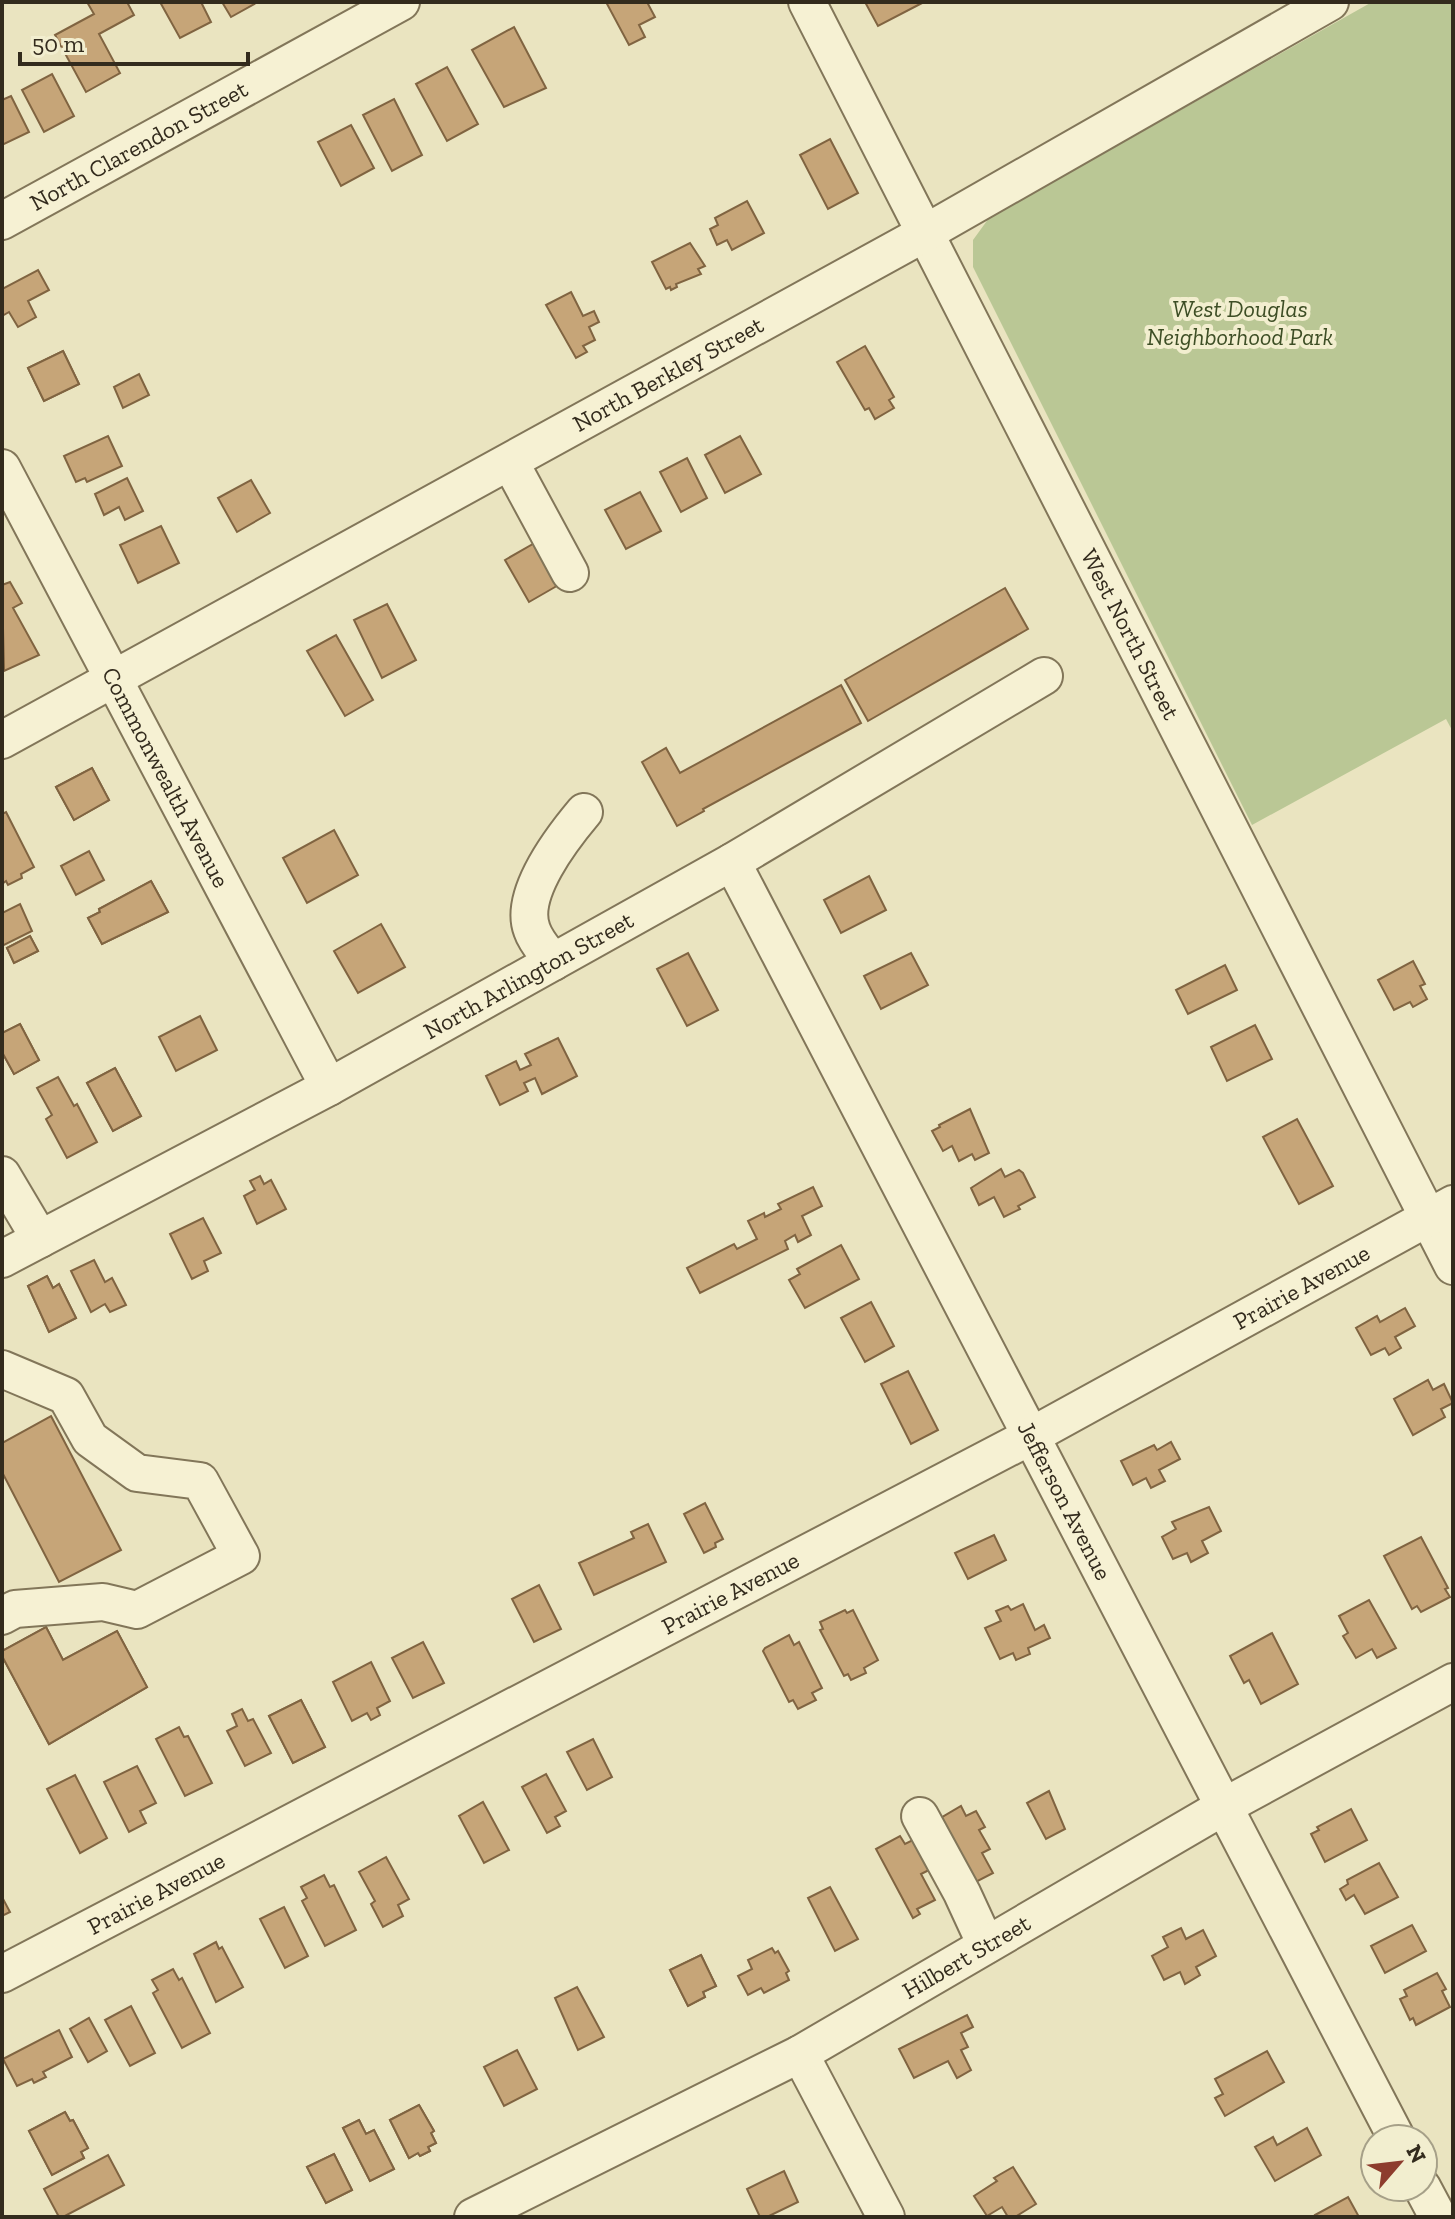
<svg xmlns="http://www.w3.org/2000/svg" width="1455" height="2219" font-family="'Zilla Slab',serif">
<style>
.green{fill:#bac795}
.building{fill:#c6a578;stroke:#806441;stroke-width:2}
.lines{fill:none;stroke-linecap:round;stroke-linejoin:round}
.minor-casing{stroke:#827659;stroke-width:40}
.minor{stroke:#f6f1d3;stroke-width:36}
.labels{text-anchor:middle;stroke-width:8;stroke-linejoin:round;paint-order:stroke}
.street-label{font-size:24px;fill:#332b1d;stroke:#f2eecf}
.park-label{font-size:24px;font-style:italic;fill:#3d4e25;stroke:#f2eecf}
</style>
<rect width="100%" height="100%" fill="#eae4c0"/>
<path class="green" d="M1372,2H1453V732L1446,719L1252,825L973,267V240L989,218Z"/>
<g class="building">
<path d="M87,2H127L134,15L99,34L120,73L86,92L55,35L94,14Z"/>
<path d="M160,2H201L211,22L180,38Z"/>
<path d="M222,2H256V3L231,17Z"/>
<path d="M606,2H647L655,17L639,25L645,37L629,45Z"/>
<path d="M865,2H924L878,26Z"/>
<path d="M514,27L546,88L504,107L472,50Z"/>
<path d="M447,67L478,124L447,141L416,84Z"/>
<path d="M52,74L74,116L44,132L22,90Z"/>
<path d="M11,96L29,132L2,145V100Z"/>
<path d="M394,99L422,155L392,171L363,115Z"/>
<path d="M351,125L374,168L341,186L318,142Z"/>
<path d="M830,139L858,193L828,209L800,155Z"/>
<path d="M747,201L764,233L732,250L727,240L717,245L710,229L718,225L715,218Z"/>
<path d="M690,243L705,266L698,269L701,274L676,284L677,287L671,290L670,287L666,289L652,262Z"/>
<path d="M38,270L49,290L28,301L36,317L18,327L9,312L2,316V289Z"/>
<path d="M571,292L583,316L594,311L599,322L589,327L595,340L583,346L587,352L576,358L546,305Z"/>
<path d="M865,346L894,397L889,400L894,408L875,419L869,408L865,410L837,362Z"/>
<path d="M63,351L79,384L44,401L28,368Z"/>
<path d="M63,351L79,384L44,401L28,368Z"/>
<path d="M139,374L149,395L123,408L114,387Z"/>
<path d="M108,436L122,466L87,482L85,478L76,482L64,456Z"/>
<path d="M740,436L761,474L725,493L705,455Z"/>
<path d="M687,458L707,498L681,512L660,472Z"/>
<path d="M127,478L143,511L125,520L119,507L104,515L95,494Z"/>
<path d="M251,480L270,513L237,532L218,498Z"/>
<path d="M640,492L661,531L626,549L605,510Z"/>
<path d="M161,526L179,563L138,583L120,545Z"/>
<path d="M538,541L562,583L529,602L505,560Z"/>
<path d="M10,582L22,603L13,608L39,655L4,671L2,585Z"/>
<path d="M1005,588L1028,629L868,721L845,680Z"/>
<path d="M387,604L416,660L382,678L354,620Z"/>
<path d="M336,635L373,700L345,716L307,651Z"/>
<path d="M841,685L861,723L703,809L704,811L677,826L642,762L666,748L680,773Z"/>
<path d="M92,768L109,800L74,820L56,787Z"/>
<path d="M92,768L109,800L74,820L56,787Z"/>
<path d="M6,812L34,867L21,874L22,878L8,885L6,881L2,884V814Z"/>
<path d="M334,830L358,875L307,903L283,858Z"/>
<path d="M89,851L104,880L76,895L61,866Z"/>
<path d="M869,876L886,910L841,933L824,900Z"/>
<path d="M151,881L168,912L102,944L88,918L100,912L99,909Z"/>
<path d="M151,881L168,912L102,944L88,918L100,912L99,909Z"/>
<path d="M20,904L32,931L2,946V913Z"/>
<path d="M381,924L405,967L358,993L334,951Z"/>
<path d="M30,936L38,951L14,963L7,948Z"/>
<path d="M30,936L38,951L14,963L7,948Z"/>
<path d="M688,953L718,1010L687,1026L657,969Z"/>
<path d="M911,953L928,985L881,1009L864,976Z"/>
<path d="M1413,961L1425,984L1420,986L1427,999L1413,1007L1410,1002L1394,1010L1378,980Z"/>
<path d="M1225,965L1237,990L1188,1014L1176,990Z"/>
<path d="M200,1016L217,1050L176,1071L159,1037Z"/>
<path d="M20,1024L39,1060L14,1074L2,1052V1033Z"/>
<path d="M20,1024L39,1060L14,1074L2,1052V1033Z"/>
<path d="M1255,1025L1272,1059L1227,1081L1211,1047Z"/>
<path d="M558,1038L577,1076L542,1094L535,1078L524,1083L528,1091L500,1105L486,1076L516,1061L520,1070L531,1065L525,1054Z"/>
<path d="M115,1068L141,1116L113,1131L87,1083Z"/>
<path d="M115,1068L141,1116L113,1131L87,1083Z"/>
<path d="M58,1077L74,1106L77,1104L97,1142L67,1158L46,1119L52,1115L37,1088Z"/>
<path d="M970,1109L989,1153L975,1160L972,1154L959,1161L952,1146L943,1151L932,1131L940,1127L939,1125Z"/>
<path d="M1297,1119L1333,1186L1299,1204L1263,1137Z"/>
<path d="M1001,1169L1005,1177L1019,1170L1023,1173L1035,1197L1018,1206L1020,1209L1004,1217L994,1197L979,1205L971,1188Z"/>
<path d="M260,1176L264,1184L271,1180L286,1209L257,1224L244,1196L255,1190L250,1181Z"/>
<path d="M813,1187L822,1206L802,1216L811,1235L798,1242L795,1235L785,1241L788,1249L700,1293L687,1268L734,1244L737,1249L757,1239L748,1221L764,1213L765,1217L781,1209L778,1204Z"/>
<path d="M203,1218L221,1253L204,1261L208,1271L192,1279L170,1234Z"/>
<path d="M841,1245L859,1279L805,1308L789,1280L800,1274L797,1269Z"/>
<path d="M94,1260L105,1282L112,1278L126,1305L110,1312L105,1304L91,1312L71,1271Z"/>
<path d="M47,1276L53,1288L59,1284L76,1318L49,1332L28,1286Z"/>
<path d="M47,1276L53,1288L59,1284L76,1318L49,1332L28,1286Z"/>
<path d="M871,1302L894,1346L865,1362L841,1318Z"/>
<path d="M1405,1308L1415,1326L1395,1337L1401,1348L1389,1355L1385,1348L1371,1355L1356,1328L1377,1316L1380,1322Z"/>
<path d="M908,1371L938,1430L911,1444L881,1384Z"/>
<path d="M1428,1380L1433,1390L1444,1384L1453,1403L1441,1409L1445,1417L1413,1435L1394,1399Z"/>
<path d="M51,1416L121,1550L59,1582L2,1472V1443Z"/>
<path d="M1171,1442L1180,1459L1159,1470L1165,1481L1151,1488L1146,1478L1133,1485L1121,1461L1154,1445L1157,1450Z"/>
<path d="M705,1503L723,1539L715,1543L716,1547L704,1553L684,1514Z"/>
<path d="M1209,1507L1221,1531L1202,1541L1208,1553L1191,1562L1187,1553L1173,1559L1162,1537L1176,1529L1172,1522Z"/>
<path d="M648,1524L666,1562L594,1595L579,1563L634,1538L631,1532Z"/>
<path d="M994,1535L1006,1560L968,1579L955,1553Z"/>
<path d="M1421,1537L1448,1588L1445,1589L1450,1597L1421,1612L1417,1606L1412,1609L1384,1556Z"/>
<path d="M539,1585L561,1629L534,1642L512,1599Z"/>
<path d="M1369,1600L1396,1648L1377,1658L1372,1649L1356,1658L1343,1636L1348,1633L1339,1616Z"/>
<path d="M1023,1604L1035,1630L1044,1625L1050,1638L1028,1648L1030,1654L1016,1660L1013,1653L1000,1659L985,1628L1001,1621L996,1611L1008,1606L1011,1610Z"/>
<path d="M845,1610L847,1613L853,1610L878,1660L864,1668L866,1673L851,1680L848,1674L844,1676L820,1630L823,1629L820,1622Z"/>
<path d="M46,1627L63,1660L117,1631L147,1687L49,1744L2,1656V1651Z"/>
<path d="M46,1627L63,1660L117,1631L147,1687L49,1744L2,1656V1651Z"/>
<path d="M1272,1633L1298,1684L1261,1704L1249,1680L1244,1683L1230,1656Z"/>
<path d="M789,1635L794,1645L799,1642L822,1688L812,1693L816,1700L798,1709L793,1700L789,1702L763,1651L765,1648Z"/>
<path d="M423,1642L444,1683L413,1698L392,1658Z"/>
<path d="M371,1662L390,1701L377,1708L380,1715L371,1720L367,1713L352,1721L333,1682Z"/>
<path d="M301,1700L325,1747L293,1763L269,1716Z"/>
<path d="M301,1700L325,1747L293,1763L269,1716Z"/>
<path d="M242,1709L248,1721L253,1719L271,1753L245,1766L227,1731L237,1726L232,1714Z"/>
<path d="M179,1727L184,1737L188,1736L212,1783L185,1796L156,1739Z"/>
<path d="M593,1739L612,1777L587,1790L567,1752Z"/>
<path d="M137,1766L156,1803L140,1811L146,1823L129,1832L104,1782Z"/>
<path d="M546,1774L566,1811L555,1817L560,1826L547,1833L522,1787Z"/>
<path d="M75,1775L107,1838L80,1853L47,1789Z"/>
<path d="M1049,1791L1065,1829L1046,1839L1027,1803Z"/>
<path d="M483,1802L509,1850L484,1863L459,1816Z"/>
<path d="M961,1806L966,1816L976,1811L985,1827L979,1830L990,1849L982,1853L993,1873L970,1885L939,1819Z"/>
<path d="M1351,1809L1367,1840L1325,1862L1311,1834L1319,1830L1317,1827Z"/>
<path d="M900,1836L905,1844L919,1837L935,1867L921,1874L935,1900L917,1909L920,1914L913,1918L876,1849Z"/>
<path d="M386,1857L409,1899L398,1905L403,1916L383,1927L371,1904L375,1901L359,1872Z"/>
<path d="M1379,1863L1398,1897L1365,1914L1354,1895L1346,1900L1340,1889L1348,1884L1347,1880Z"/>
<path d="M324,1875L330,1887L334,1885L356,1930L325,1946L302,1901L307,1898L301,1887Z"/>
<path d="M830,1887L858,1939L835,1951L808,1898Z"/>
<path d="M2,1897L10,1912L2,1916Z"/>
<path d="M284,1907L308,1956L285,1968L260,1919Z"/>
<path d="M1412,1925L1426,1951L1385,1973L1371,1946Z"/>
<path d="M1181,1928L1186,1939L1203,1930L1216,1956L1196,1967L1200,1975L1185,1984L1180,1972L1164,1980L1152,1956L1168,1947L1163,1937Z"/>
<path d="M216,1942L219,1949L222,1947L243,1987L216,2002L194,1954Z"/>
<path d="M772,1948L775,1953L778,1951L789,1971L786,1973L789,1980L764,1993L761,1988L748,1995L738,1976L752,1969L748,1960Z"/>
<path d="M701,1955L716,1986L703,1992L705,1997L688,2006L670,1970Z"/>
<path d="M701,1955L716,1986L703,1992L705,1997L688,2006L670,1970Z"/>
<path d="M173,1969L179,1980L182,1978L210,2033L182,2048L153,1993L158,1990L152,1980Z"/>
<path d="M1437,1973L1446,1989L1442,1991L1450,2007L1416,2025L1413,2018L1410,2020L1400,1999L1407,1996L1404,1990Z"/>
<path d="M577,1987L604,2037L578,2050L555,1998Z"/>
<path d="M131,2006L155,2053L130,2066L105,2020Z"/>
<path d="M967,2015L973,2027L961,2033L968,2047L961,2050L971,2070L957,2078L948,2061L914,2078L899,2049Z"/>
<path d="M89,2018L107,2051L88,2062L70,2029Z"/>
<path d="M59,2030L72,2057L43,2072L46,2077L34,2083L32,2079L17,2086L3,2059Z"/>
<path d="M517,2050L537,2089L504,2106L484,2067Z"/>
<path d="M1267,2051L1284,2082L1225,2116L1215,2098L1223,2094L1215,2079Z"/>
<path d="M419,2105L434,2131L431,2133L436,2143L428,2147L430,2151L420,2156L418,2153L409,2158L390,2120Z"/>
<path d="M419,2105L434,2131L431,2133L436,2143L428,2147L430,2151L420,2156L418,2153L409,2158L390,2120Z"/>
<path d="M65,2112L70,2121L73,2120L88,2148L81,2152L84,2158L52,2175L29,2131Z"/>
<path d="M65,2112L70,2121L73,2120L88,2148L81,2152L84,2158L52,2175L29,2131Z"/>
<path d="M359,2120L366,2134L374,2130L394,2169L370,2181L343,2128Z"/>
<path d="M359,2120L366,2134L374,2130L394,2169L370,2181L343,2128Z"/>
<path d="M1307,2128L1321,2155L1275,2181L1255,2147L1273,2137L1277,2145Z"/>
<path d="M334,2154L352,2190L326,2203L307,2167Z"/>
<path d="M334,2154L352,2190L326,2203L307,2167Z"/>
<path d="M108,2155L124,2185L63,2217H59L44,2189Z"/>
<path d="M1013,2167L1036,2204L1015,2217H1008L1002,2207L987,2216L974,2196L997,2181L994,2178Z"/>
<path d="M784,2171L798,2202L767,2217H760L747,2189Z"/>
<path d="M1348,2197L1359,2217H1316L1315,2215Z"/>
</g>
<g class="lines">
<defs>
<g id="minor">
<path id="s1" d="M807,2L1453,1266"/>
<path id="s2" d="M2,221L401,2"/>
<path d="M510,462L570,573"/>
<path id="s3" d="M2,468L329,1087"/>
<path id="s4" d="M2,740L927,232L1330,2"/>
<path id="s5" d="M732,862L1397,2139"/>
<path d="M553,962C546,952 536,942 532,930C518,894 563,837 584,812"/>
<path d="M2,1175L40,1239"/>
<path id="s6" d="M2,1259L329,1087L732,862L1044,676"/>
<path d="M2,1369L66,1396L90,1439L137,1473L200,1481L241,1556L137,1610L103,1602L15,1609L2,1616"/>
<path d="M920,1816L962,1893L986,1945"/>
<path id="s7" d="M2,1974L1031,1436L1453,1204"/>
<path d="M800,2054L886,2217"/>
<path d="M1422,2187L1438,2217"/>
<path id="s8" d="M473,2217L800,2054L1225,1806L1453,1682"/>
</g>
</defs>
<use href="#minor" class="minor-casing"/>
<use href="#minor" class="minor"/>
</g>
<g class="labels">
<g class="street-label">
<text dy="8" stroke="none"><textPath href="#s2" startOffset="156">North Clarendon Street</textPath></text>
<text dy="8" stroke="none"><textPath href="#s4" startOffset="760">North Berkley Street</textPath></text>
<text dy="8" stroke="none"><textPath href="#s1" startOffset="710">West North Street</textPath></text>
<text dy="8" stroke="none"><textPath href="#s3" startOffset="350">Commonwealth Avenue</textPath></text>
<text dy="8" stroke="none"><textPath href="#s6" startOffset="598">North Arlington Street</textPath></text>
<text dy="8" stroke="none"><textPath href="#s7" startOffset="1470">Prairie Avenue</textPath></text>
<text dy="8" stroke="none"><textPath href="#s5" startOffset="720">Jefferson Avenue</textPath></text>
<text dy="8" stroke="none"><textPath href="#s7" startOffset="822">Prairie Avenue</textPath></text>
<text dy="8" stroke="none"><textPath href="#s7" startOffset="174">Prairie Avenue</textPath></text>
<text dy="8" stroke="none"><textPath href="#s8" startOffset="558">Hilbert Street</textPath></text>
</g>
<g class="park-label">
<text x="1240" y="317">West Douglas<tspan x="1240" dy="28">Neighborhood Park</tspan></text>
</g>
</g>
<rect width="1455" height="2219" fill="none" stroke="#332b1d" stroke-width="8"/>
<g transform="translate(1399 2163) rotate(62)"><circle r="38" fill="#f2eecf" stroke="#a6a088" stroke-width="2"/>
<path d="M0-6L14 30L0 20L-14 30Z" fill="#8d3c2d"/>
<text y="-12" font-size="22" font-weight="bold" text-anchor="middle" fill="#332b1d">N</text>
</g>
<path d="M20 52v12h228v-12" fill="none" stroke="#332b1d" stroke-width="4"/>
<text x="32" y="52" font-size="24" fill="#332b1d" stroke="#f2eecf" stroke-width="6" paint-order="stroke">50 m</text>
</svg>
